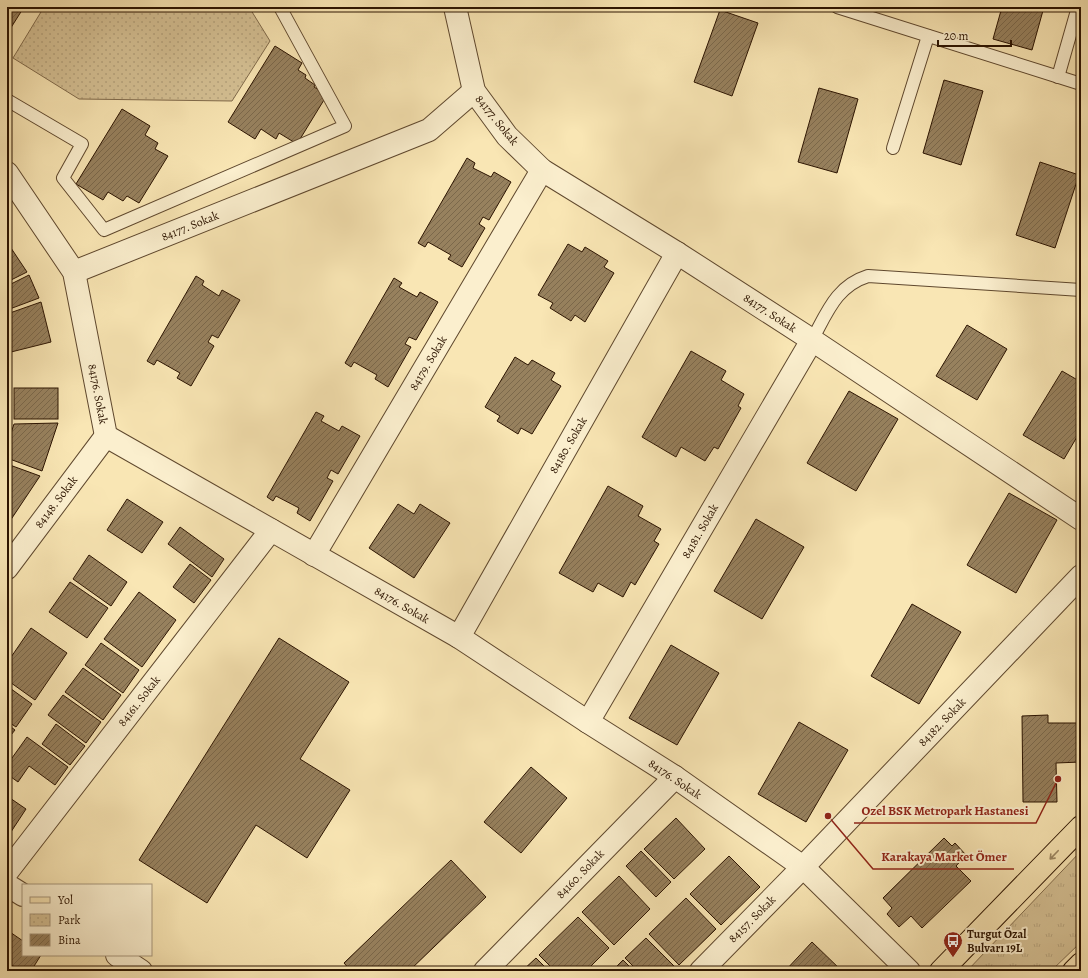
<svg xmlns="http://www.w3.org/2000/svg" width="1088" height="978" font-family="Alegreya,serif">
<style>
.grass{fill:url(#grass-tufts);stroke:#816b4c}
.park{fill:url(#park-dots);stroke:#816b4c}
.building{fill:url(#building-hatch);stroke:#2c1401}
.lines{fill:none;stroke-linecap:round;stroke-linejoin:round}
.service-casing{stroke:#5f482e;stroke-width:14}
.minor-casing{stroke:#5f482e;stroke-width:24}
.primary-casing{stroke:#2c1401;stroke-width:24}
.service{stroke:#fbefce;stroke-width:12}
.minor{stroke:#fbefce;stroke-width:22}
.primary{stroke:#f9e6b4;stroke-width:22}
.oneway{stroke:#9d8863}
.labels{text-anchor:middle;stroke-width:4;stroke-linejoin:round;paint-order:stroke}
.street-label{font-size:12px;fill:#2c1401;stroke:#fbefce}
.poi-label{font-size:12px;font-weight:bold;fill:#2c1401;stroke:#fbefce;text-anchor:start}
.leader{fill:none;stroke:#8f2418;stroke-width:1.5}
.callout-dot{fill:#8f2418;stroke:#fbefce;stroke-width:1.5}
.callout-label{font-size:13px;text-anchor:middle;font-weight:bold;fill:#8f2418;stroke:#fbefce;stroke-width:4;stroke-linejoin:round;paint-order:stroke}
</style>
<defs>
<pattern id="grass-tufts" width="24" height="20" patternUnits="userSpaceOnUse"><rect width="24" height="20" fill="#d6c296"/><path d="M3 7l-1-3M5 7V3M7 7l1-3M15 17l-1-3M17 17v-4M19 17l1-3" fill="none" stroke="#b8a680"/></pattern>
<pattern id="park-dots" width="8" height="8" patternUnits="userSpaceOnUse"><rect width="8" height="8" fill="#d6c296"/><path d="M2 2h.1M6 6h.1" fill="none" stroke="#b8a680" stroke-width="1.8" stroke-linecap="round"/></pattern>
<pattern id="building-hatch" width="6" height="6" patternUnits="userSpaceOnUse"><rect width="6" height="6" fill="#97815e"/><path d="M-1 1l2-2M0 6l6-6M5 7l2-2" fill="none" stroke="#7b684b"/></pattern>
</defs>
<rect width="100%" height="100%" fill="#f9e6b4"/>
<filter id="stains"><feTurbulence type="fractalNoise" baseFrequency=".005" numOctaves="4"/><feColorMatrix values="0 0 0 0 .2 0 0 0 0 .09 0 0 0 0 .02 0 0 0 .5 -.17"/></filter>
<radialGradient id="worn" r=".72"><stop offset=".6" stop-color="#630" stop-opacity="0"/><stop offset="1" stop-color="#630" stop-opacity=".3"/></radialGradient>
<path class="grass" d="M1081,851V942L1051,971H967Z"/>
<path class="park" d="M44,7H249L270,41L232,101L79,99L13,58Z"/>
<g class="building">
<path d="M7,7H24L7,34Z"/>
<path d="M1002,7H1044L1032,50L993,39Z"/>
<path d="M720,10L758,23L732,96L694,82Z"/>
<path d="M275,46L302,63L298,70L306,75L305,78L315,85L314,87L327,95L297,144L279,133L276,139L261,129L255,139L228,122Z"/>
<path d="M944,80L983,91L961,165L923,153Z"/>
<path d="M819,88L858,99L837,173L798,162Z"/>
<path d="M122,109L150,126L145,135L158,143L155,149L168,156L139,203L127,196L123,201L108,192L103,200L76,184Z"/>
<path d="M467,158L475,163L473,168L491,177L494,172L511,182L489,220L483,217L479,224L485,228L462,267L448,259L451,255L428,242L425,247L418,243Z"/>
<path d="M1040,162L1079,175L1055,248L1016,235Z"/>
<path d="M7,242L27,272L7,282Z"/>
<path d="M568,244L582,252L585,247L608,261L604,267L614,273L585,322L575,315L571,321L550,308L553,303L538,295Z"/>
<path d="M29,275L39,298L7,310V286Z"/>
<path d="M196,276L204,281L202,285L219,296L222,290L240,300L218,338L212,335L208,342L214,346L191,386L177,378L180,373L157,360L154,365L147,361Z"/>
<path d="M394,278L402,283L399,287L417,297L420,292L438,302L416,340L409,337L405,344L411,347L388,387L375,379L377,375L354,362L351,367L345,363Z"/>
<path d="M41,302L51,342L7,353V314Z"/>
<path d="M967,325L1007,349L977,400L936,376Z"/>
<path d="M691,351L726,371L721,380L744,394L738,406L741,408L718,449L714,447L705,461L681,447L676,457L642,437Z"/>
<path d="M515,357L528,365L532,360L555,373L551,380L561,386L532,434L521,428L518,434L497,421L500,416L485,407Z"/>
<path d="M1062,371L1081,382V430L1064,459L1023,435Z"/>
<rect x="14" y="388" width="44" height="31"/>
<path d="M849,391L898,419L856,491L807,463Z"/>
<path d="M316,412L324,416L321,421L339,431L342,426L360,436L338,474L331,470L327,478L333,481L310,521L297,513L299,508L276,496L273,501L267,497Z"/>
<path d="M58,423L42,471L7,458V445L14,424Z"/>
<path d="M7,464L40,476L10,521L7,518Z"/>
<path d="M608,486L643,506L638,516L661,529L654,541L659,544L635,585L631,582L623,597L598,583L593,592L559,573Z"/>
<path d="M1009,493L1057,520L1016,593L967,565Z"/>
<path d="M127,499L163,522L142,553L107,530Z"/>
<path d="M398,504L414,514L420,504L450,523L414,578L369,548Z"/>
<path d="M756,519L804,547L762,619L714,591Z"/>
<path d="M180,527L224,559L212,577L168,544Z"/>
<path d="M89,555L127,582L111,606L73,579Z"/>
<path d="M190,564L211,580L194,603L173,587Z"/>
<path d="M70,582L108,608L87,638L49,612Z"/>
<path d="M139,592L176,620L142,667L104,639Z"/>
<path d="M912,604L961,632L919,704L871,676Z"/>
<path d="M31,628L67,653L35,700L7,680V663Z"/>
<path d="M279,638L349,682L300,759L350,790L307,858L256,825L207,903L139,860Z"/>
<path d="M101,643L139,670L123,693L85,665Z"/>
<path d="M671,645L719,673L677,745L629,718Z"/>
<path d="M83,668L121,695L103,720L65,692Z"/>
<path d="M7,686L32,704L16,727L7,721Z"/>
<path d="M63,695L101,722L86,743L48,715Z"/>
<path d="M1048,715V723H1081V762L1056,763L1057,802H1023L1022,716Z"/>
<path d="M799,722L848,750L806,822L758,794Z"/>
<path d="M7,724L15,730L7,740Z"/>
<path d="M56,724L85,746L70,765L42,744Z"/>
<path d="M27,737L68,767L55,785L29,766L18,782L7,774V765Z"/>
<path d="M531,767L567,798L521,853L484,822Z"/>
<path d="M7,796L26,809L7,838Z"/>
<path d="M676,818L705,849L674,879L644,849Z"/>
<path d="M944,838L952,846L955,843L966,855L956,866L971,881L922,928L911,916L899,927L887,914L892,908L883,898Z"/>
<path d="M641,851L671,882L656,897L626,866Z"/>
<path d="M729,856L760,887L721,925L690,894Z"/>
<path d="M451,860L486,897L409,971H351L344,963Z"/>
<path d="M619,876L650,909L614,945L582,912Z"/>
<path d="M686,898L716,929L679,965L649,934Z"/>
<path d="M578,917L609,948L586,971H555L539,955Z"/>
<path d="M7,930L23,941V955H41L31,971H21L7,962Z"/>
<path d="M646,938L676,968L673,971H638L625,958Z"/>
<path d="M812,942L842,971H785Z"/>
<path d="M536,958L549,971H522Z"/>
<path d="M623,960L634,971H612Z"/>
</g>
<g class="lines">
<defs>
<g id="service">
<path d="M837,7L1081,84"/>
<path d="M1058,77L1078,7"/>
<path d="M7,100L82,144L63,178L104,230L345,126L280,7"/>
<path d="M893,148L928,36"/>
<path d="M812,340C827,313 836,286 868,276L1081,290"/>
</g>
<g id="minor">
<path d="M455,7L474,91L507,136L542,170L677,253L812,340L1081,519"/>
<path d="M7,173L74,272L106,436L459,637L588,722L675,777L803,867L909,971"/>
<path d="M74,272L429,130L474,91"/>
<path d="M314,555L542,170"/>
<path d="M7,568L106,436"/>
<path d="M459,637L677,253"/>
<path d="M588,722L812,340"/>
<path d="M7,872L271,530"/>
<path d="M7,885L23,895"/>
<path d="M117,955L141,971"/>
<path d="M485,971L675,777"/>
<path d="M701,971L803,867L1081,576"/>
</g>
<g id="primary">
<path d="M941,971L1081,827"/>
<path d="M1074,971L1081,964"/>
</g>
</defs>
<use href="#service" class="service-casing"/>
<use href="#minor" class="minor-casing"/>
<use href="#primary" class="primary-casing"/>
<use href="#service" class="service"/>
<use href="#minor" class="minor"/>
<use href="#primary" class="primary"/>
</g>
<defs><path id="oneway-shaft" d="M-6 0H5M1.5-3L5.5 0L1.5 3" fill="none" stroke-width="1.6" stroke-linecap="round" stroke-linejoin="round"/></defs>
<use class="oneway" href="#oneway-shaft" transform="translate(1054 855) rotate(134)"/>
<defs>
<symbol id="bus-pin" viewBox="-11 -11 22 30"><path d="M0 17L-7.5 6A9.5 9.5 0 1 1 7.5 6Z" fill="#8f2418" stroke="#fbefce"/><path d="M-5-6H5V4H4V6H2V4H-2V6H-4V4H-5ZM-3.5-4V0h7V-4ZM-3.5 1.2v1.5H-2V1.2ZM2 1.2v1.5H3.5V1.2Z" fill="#fff"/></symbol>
</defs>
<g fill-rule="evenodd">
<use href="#bus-pin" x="942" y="930" width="22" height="30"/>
</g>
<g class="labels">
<g class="street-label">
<text transform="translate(497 120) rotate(51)" y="4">84177. Sokak</text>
<text transform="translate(190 226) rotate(-22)" y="4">84177. Sokak</text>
<text transform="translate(770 313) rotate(33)" y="4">84177. Sokak</text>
<text transform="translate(428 363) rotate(-59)" y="4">84179. Sokak</text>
<text transform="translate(98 394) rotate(79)" y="4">84176. Sokak</text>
<text transform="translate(568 445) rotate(-60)" y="4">84180. Sokak</text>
<text transform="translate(56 502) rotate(-53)" y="4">84148. Sokak</text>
<text transform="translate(700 531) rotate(-60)" y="4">84181. Sokak</text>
<text transform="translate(402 605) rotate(30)" y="4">84176. Sokak</text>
<text transform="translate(139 701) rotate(-52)" y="4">84161. Sokak</text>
<text transform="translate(942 722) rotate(-46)" y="4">84182. Sokak</text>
<text transform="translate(675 779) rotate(34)" y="4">84176. Sokak</text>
<text transform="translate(580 874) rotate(-46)" y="4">84160. Sokak</text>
<text transform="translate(752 919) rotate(-45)" y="4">84157. Sokak</text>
</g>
<g class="poi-label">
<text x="967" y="938">Turgut Özal<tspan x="967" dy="14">Bulvarı 19L</tspan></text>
</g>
</g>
<path class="leader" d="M1058 779L1036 823H854M828 816L873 869H1014"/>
<g class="callout-dot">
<circle cx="1058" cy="779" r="4"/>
<circle cx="828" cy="816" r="4"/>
</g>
<g class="callout-label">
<text x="945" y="815">Ozel BSK Metropark Hastanesi</text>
<text x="944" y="861">Karakaya Market Ömer</text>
</g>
<rect width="1088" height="978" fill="none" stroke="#f9e6b4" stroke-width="24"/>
<rect x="8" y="8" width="1072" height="962" fill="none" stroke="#2c1401" stroke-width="2"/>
<rect x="12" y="12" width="1064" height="954" fill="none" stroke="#2c1401"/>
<rect x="22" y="884" width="130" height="72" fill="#fbefce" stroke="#a8977c"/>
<rect x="30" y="897" width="20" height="6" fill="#f9e6b4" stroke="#a8977c"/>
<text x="58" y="904" font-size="12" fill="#2c1401">Yol</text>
<rect x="30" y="914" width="20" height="12" fill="url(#park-dots)" stroke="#a8977c"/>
<text x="58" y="924" font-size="12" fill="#2c1401">Park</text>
<rect x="30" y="934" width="20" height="12" fill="url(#building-hatch)" stroke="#a8977c"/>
<text x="58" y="944" font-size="12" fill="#2c1401">Bina</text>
<path d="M938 40v6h73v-6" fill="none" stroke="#2c1401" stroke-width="2"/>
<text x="944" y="40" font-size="12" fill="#2c1401" stroke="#fbefce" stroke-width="3" paint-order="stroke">20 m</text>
<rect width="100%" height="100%" filter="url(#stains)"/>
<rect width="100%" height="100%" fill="url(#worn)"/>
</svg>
